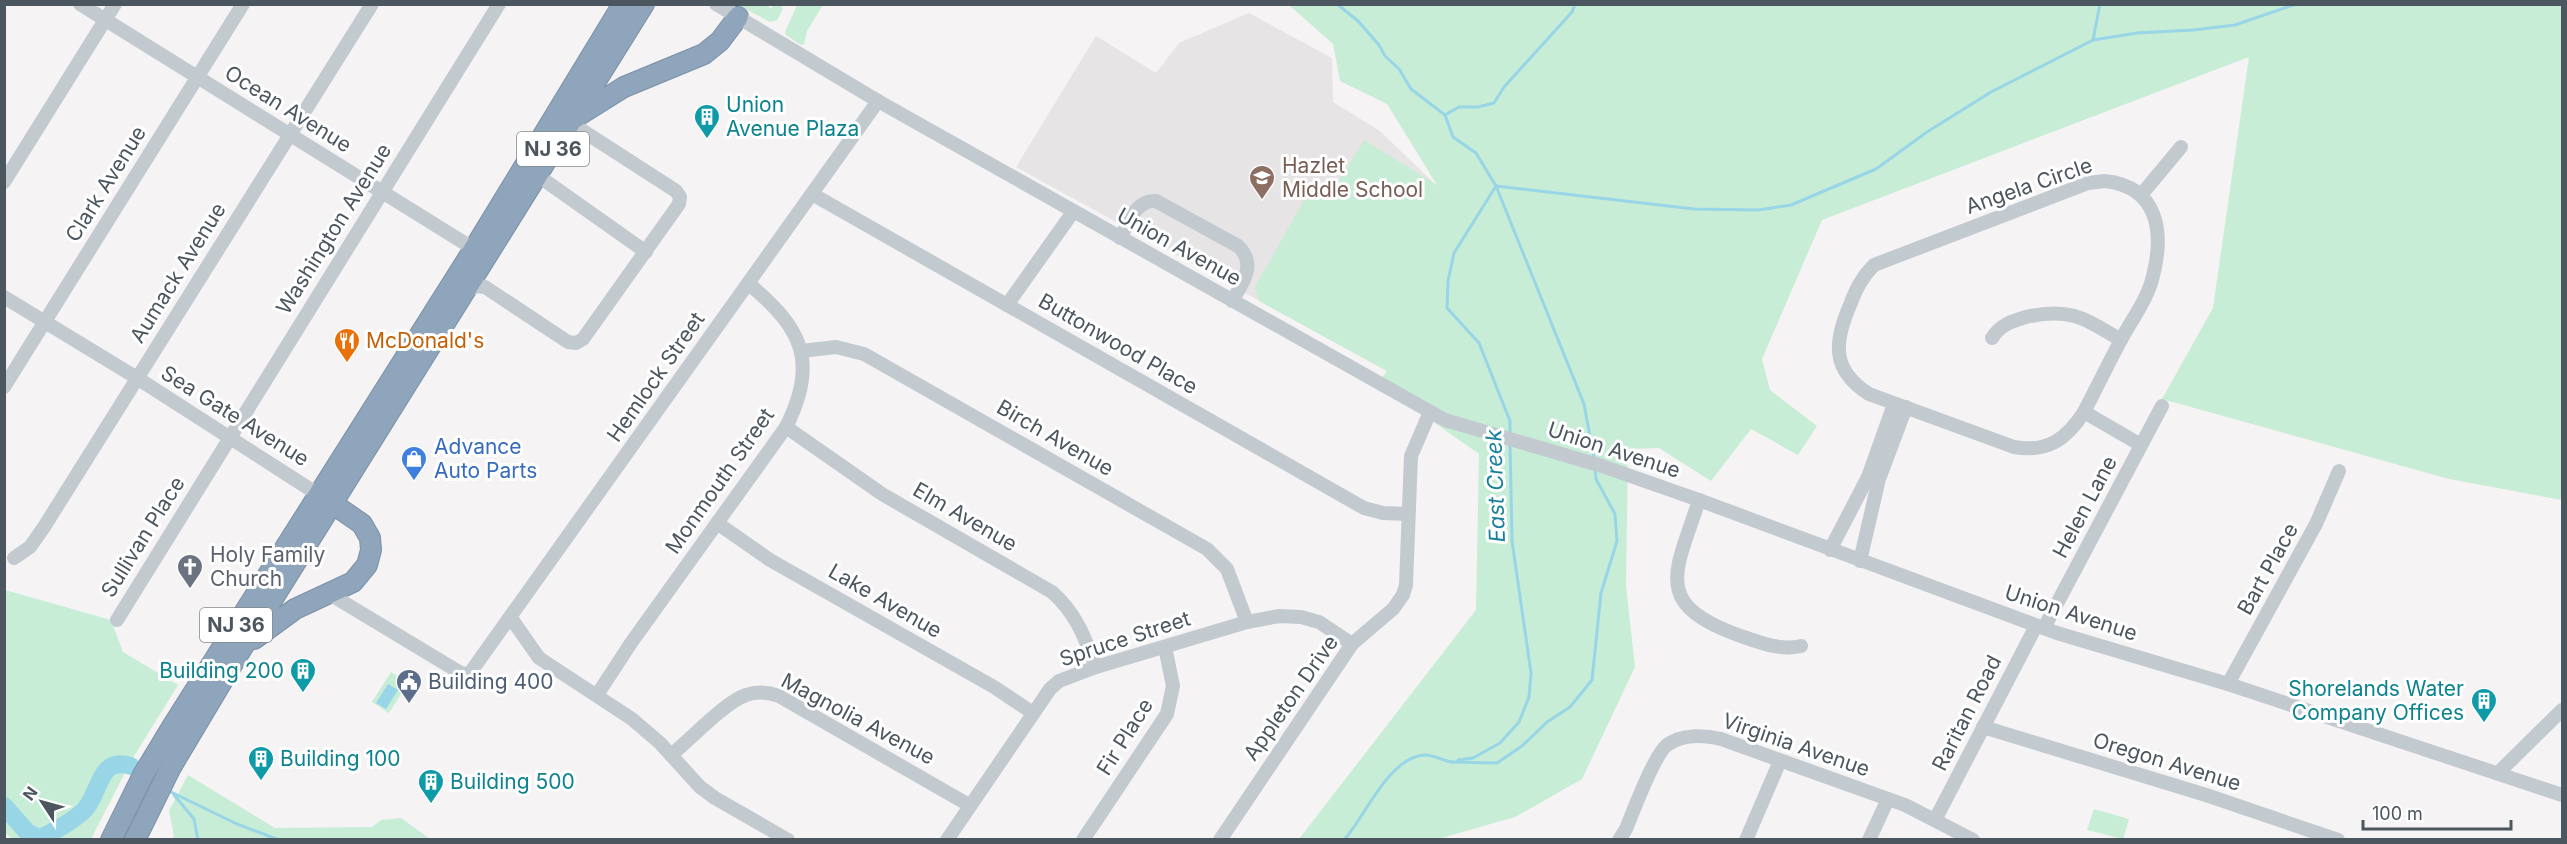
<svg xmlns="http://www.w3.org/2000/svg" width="2567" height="844" font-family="Inter,sans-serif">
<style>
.education{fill:#e6e4e4}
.green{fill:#c7edd6}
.water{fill:#98d5e6}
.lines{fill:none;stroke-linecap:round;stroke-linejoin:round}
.stream{stroke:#98d5e6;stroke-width:3}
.river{stroke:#98d5e6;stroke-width:18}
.highway-casing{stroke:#7b90a8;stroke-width:22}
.minor{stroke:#c2cad0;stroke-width:14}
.highway{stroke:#8fa5bc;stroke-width:20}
.labels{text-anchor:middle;stroke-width:6;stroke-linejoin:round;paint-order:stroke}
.shield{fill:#fff;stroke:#82898f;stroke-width:1.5}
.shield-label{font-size:20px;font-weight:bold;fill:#4c565f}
.culture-label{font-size:21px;fill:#0d838f;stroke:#fff;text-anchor:start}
.street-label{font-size:21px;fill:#4c565f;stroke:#fff}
.education-label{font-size:21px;fill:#785e54;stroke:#fff;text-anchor:start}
.food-label{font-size:21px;fill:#c56008;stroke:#fff;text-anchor:start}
.shop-label{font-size:21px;fill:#366cbe;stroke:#fff;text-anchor:start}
.worship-label{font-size:21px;fill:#5b616d;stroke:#fff;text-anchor:start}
.service-label{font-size:21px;fill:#4e5e75;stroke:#fff;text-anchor:start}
.water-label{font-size:22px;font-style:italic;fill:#19809e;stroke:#fff}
</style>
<rect width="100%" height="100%" fill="#f5f3f3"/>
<path class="education" d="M1249,13L1332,58L1333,102L1380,131L1438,187L1387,371L1016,167L1096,36L1156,73L1179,43Z"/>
<g class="green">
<path d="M738,5H765L771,8L774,5H781L783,9L777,20L770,22Z"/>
<path d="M797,5H823L807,31L804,44L801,45L786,35L785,32Z"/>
<path d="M1289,5H2562V500L2449,479L2162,399L2213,308L2249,57L1822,220L1762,359L1770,390L1817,426L1798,455L1751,429L1711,481L1659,448L1628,449L1626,586L1635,667L1582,779L1515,817L1438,839H1299L1476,610L1479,454L1378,383L1387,371L1259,301L1255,287L1313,184L1331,194L1364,140L1437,185L1387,104L1340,81L1333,44Z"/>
<path d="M5,590L111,620L123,652L178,685L131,761L91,839H12L5,832Z"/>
<path d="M391,672L408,683L389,713L372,702Z"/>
<path d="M188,775L275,828L372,827L381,820L401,818L430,839H172L174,836L169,811Z"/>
<path d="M2094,809L2129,819L2123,839L2087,830Z"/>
</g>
<path class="water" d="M388,684L398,690L386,709L376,703Z"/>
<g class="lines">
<g class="stream">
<path d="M1337,4L1358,21L1379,45L1385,56L1399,69L1411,89L1445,115L1453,137L1476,153L1496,186L1454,253L1448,281L1447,308L1479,343L1510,421V433"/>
<path d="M2093,40L2100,4"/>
<path d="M1445,115L1459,107H1478L1494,103L1504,87L1572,12L1575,4"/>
<path d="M1594,458L1584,404L1496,186L1694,209L1758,210L1791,205L1876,169L1927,132L1991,92L2093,40L2137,33L2193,30L2235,25L2296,4"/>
<path d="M1458,760L1473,758L1500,743L1519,722L1529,697L1531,673L1512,541L1510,443"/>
<path d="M1450,762L1497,763L1522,746L1547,722L1570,707L1592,680L1601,593L1617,541L1615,514L1596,479L1595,467"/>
<path d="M171,792L237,824L279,840"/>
<path d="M174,795L194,819L198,840"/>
<path d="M1344,840C1365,817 1388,758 1424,755C1433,754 1443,761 1452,762"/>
</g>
<path class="river" d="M4,806L28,833L40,838C52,833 78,818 86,808C101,790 99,756 131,766"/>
<defs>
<g id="highway">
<path d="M576,117L624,87L704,54L720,41L738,17"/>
<path d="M254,639L295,609L353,582L367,565L371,550L370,538L362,524L323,497"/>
<path d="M111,840L143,775L172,727L474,249L623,4"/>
<path d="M135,840L171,767L239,653L644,4"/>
</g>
</defs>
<use href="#highway" class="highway-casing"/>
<g class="minor">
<path d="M80,4L474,249"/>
<path d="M716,4L878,101L1445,420L1602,466L1699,500L2057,633L2228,684L2562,795"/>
<path d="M537,175L646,252"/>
<path d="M2105,181C2159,187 2164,233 2153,276C2148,298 2133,318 2122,338C2109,362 2097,387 2084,412C2067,439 2047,453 2014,447L1869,394C1831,370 1834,342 1850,305C1856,289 1862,277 1874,265L2088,183Z"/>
<path d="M4,182L115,4"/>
<path d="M812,194L1364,508L1383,513L1408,514"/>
<path d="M2141,195L2181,147"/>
<path d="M1120,238C1129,223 1136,199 1156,201L1238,246C1257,264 1243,283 1232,301"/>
<path d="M465,292L476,286L485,287L568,342L576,343L583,339L679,204L680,197L676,191L569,122"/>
<path d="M4,297L137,378L319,495"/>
<path d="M1007,305L1073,212"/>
<path d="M1992,338C2000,325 2012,321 2026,317C2070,307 2084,318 2121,340"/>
<path d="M801,351L836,347L864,354L1207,549L1227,569L1247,622"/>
<path d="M4,387L243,4"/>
<path d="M2084,412L2141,445"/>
<path d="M786,427L882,494L1052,592C1076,613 1085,638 1096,667"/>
<path d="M1699,500C1677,570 1650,603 1738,635C1758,642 1779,651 1801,646"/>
<path d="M717,523L770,560L994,687L1033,713"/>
<path d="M1830,550L1868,477L1894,404"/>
<path d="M14,558L30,547L44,527L372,4"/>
<path d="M1860,561L1879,479L1906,407"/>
<path d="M328,593L459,672L463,674L470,673L878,101"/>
<path d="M511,618L539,658L632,719L660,743L700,787L715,798L788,840"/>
<path d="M117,620L499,4"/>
<path d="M2044,628L2162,406"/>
<path d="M2228,684L2316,524L2339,471"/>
<path d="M597,695L631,643L786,427C819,362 802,328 749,284"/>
<path d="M1983,727L2206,795L2338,840"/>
<path d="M671,755C690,740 725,702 746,695C757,691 768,692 779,696L969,805"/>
<path d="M2498,773L2562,710"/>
<path d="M1935,820L2036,626"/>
<path d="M947,840L1050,689L1059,681L1096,667L1247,622L1279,616L1301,617L1319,622L1352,644"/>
<path d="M1083,840L1167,714L1173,686L1165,647"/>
<path d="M1220,840L1352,644L1393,609L1403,595L1406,585L1411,456L1430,412"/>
<path d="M1619,840L1626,829C1633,812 1654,755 1667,745C1682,734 1704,735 1721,739L1905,805L1973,840"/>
<path d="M1746,840L1780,761"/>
<path d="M1869,840L1888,799"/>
</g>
<use href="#highway" class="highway"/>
</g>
<defs>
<symbol id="building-pin" viewBox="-11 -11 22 30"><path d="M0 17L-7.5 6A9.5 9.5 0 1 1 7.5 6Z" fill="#0f9aa8" stroke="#fff"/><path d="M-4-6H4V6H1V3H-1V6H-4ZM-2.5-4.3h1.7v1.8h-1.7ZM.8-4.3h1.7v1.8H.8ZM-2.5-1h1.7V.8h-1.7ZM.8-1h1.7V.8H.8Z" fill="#fff"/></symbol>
<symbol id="school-pin" viewBox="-11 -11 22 30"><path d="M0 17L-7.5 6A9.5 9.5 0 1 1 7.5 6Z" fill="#8d6e63" stroke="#fff"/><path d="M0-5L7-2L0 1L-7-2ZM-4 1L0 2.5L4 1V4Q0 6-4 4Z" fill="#fff"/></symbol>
<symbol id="restaurant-pin" viewBox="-11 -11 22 30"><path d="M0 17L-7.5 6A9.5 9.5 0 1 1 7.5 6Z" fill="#e8710a" stroke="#fff"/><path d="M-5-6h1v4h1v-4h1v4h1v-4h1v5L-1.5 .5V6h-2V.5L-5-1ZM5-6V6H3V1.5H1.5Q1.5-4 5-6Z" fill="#fff"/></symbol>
<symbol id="shop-pin" viewBox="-11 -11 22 30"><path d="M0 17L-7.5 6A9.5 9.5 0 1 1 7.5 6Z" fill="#3f7fe0" stroke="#fff"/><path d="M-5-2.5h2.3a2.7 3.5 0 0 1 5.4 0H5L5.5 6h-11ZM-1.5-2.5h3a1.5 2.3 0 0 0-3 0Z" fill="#fff"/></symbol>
<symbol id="church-pin" viewBox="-11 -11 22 30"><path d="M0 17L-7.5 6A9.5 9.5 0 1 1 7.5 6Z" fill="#6b7280" stroke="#fff"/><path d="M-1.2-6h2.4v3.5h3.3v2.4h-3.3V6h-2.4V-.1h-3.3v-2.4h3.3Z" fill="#fff"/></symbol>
<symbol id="civic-pin" viewBox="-11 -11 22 30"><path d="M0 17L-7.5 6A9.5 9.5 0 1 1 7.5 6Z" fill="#5c6f8a" stroke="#fff"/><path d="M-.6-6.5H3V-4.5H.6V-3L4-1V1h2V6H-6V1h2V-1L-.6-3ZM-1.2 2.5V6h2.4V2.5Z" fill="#fff"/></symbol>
</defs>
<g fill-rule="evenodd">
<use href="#building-pin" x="692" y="102" width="30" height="40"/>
<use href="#school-pin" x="1247" y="163" width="30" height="40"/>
<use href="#restaurant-pin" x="332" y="326" width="30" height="40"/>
<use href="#shop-pin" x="399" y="444" width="30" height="40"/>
<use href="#church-pin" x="175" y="552" width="30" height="40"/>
<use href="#building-pin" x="288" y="656" width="30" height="40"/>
<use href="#civic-pin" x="394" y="667" width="30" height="40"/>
<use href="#building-pin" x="2469" y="686" width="30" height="40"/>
<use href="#building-pin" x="246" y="744" width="30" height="40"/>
<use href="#building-pin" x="416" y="767" width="30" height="40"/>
</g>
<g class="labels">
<g class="shield">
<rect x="517" y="132" width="72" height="34" rx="4.5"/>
<rect x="200" y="608" width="72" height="34" rx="4.5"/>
</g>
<g class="shield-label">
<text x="553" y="156">NJ 36</text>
<text x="236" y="632">NJ 36</text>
</g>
<g class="culture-label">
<text x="726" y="112">Union<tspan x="726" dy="24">Avenue Plaza</tspan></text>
<text x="284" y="678" text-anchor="end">Building 200</text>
<text x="2464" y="696" text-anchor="end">Shorelands Water<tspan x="2464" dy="24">Company Offices</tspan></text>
<text x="280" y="766">Building 100</text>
<text x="450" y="789">Building 500</text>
</g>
<g class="street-label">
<text transform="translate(288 109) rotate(32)" y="7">Ocean Avenue</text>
<text transform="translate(106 184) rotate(-58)" y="7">Clark Avenue</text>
<text transform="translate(2029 186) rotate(-19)" y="7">Angela Circle</text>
<text transform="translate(334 229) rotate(-58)" y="7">Washington Avenue</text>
<text transform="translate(1179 247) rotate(29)" y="7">Union Avenue</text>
<text transform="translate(178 273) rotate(-58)" y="7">Aumack Avenue</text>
<text transform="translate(1118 344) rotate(30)" y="7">Buttonwood Place</text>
<text transform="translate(656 377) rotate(-55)" y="7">Hemlock Street</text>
<text transform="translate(235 416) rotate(32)" y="7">Sea Gate Avenue</text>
<text transform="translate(1055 438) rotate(30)" y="7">Birch Avenue</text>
<text transform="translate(1614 450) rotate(18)" y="7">Union Avenue</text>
<text transform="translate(720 481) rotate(-55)" y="7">Monmouth Street</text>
<text transform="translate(2085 507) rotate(-62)" y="7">Helen Lane</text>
<text transform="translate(965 517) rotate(30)" y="7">Elm Avenue</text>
<text transform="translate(143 537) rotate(-58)" y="7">Sullivan Place</text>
<text transform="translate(2268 569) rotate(-61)" y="7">Bart Place</text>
<text transform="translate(885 601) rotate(30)" y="7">Lake Avenue</text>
<text transform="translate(2071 613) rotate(18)" y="7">Union Avenue</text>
<text transform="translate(1125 639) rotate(-18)" y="7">Spruce Street</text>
<text transform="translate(1291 698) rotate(-55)" y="7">Appleton Drive</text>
<text transform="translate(1967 713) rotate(-63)" y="7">Raritan Road</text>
<text transform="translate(858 719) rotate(28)" y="7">Magnolia Avenue</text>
<text transform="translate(1125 737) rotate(-58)" y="7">Fir Place</text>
<text transform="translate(1796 745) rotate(19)" y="7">Virginia Avenue</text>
<text transform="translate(2167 762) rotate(17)" y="7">Oregon Avenue</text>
</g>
<g class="education-label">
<text x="1282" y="173">Hazlet<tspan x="1282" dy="24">Middle School</tspan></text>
</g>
<g class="food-label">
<text x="366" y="348">McDonald's</text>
</g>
<g class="shop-label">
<text x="434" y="454">Advance<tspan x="434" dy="24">Auto Parts</tspan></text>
</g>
<g class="worship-label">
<text x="210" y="562">Holy Family<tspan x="210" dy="24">Church</tspan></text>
</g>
<g class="service-label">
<text x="428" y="689">Building 400</text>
</g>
<g class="water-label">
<text transform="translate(1495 486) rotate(-92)" y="8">East Creek</text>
</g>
</g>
<rect width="2567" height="844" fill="none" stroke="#4c565f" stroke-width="12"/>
<g transform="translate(42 802) rotate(306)" stroke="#ffffff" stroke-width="4.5" paint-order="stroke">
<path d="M0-4.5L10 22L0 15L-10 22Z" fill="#4c565f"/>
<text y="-9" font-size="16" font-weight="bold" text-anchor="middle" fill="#4c565f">N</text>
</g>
<path d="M2363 820v9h148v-9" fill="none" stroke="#4c565f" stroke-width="3"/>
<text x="2372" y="820" font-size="18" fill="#4c565f" stroke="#ffffff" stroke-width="4.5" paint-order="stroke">100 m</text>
</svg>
